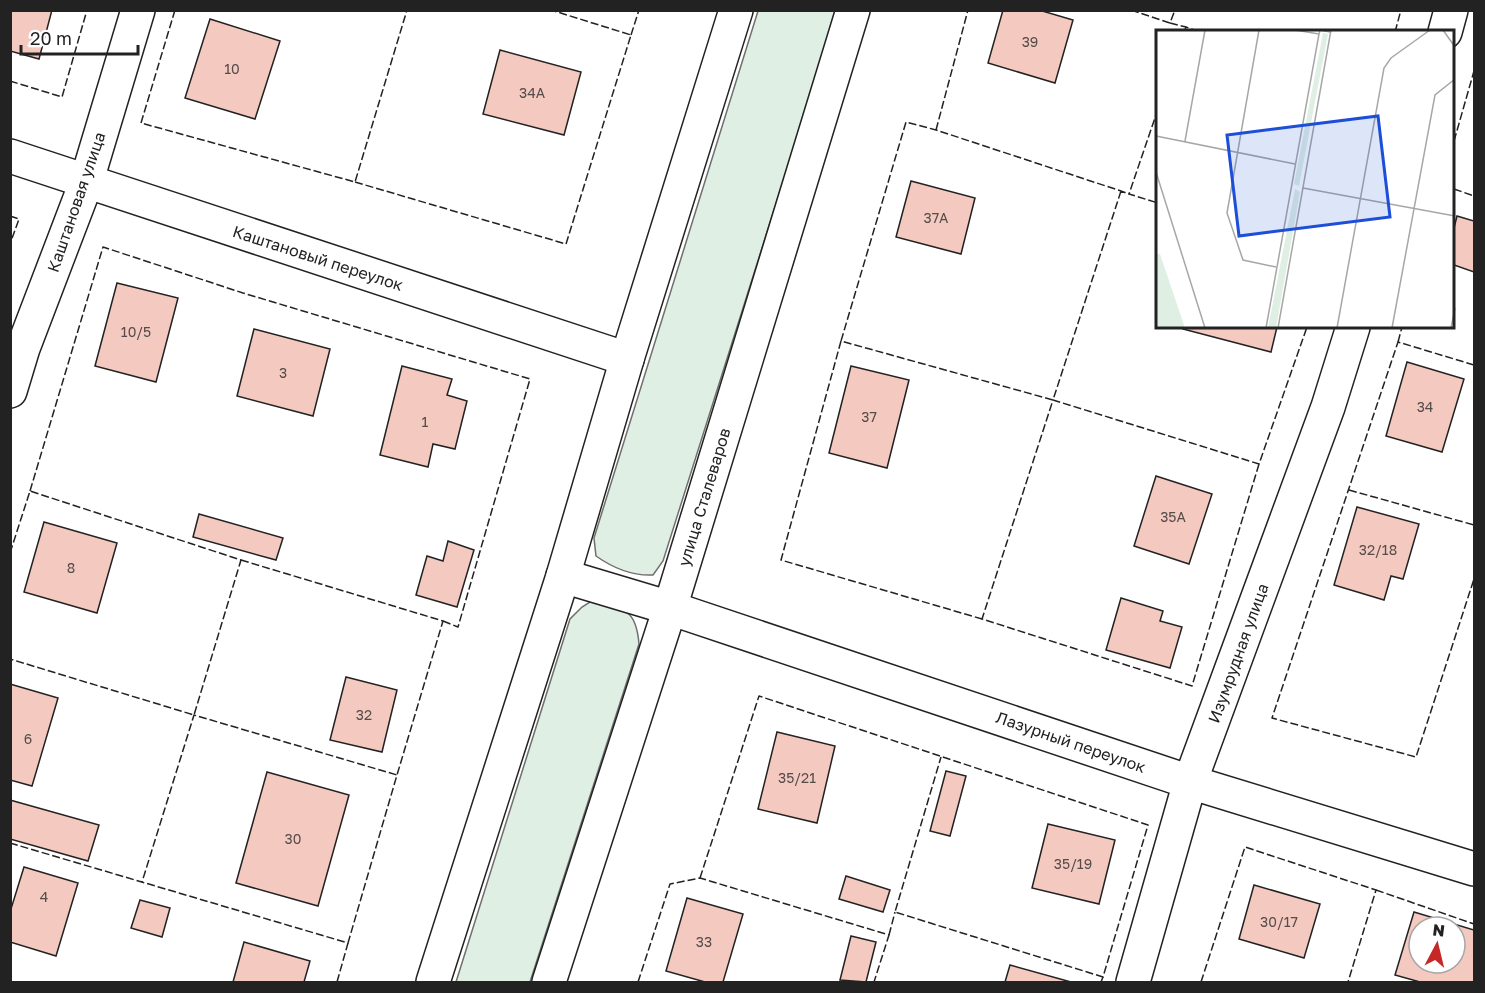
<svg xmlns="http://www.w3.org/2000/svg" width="1485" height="993" font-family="'Golos Text',sans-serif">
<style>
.green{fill:#e0efe3;stroke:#6f6f6f;stroke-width:1.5}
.building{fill:#f3c9c0;stroke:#222;stroke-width:1.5;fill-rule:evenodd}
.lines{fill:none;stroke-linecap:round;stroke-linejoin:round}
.minor-casing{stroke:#222;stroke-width:36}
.major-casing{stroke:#222;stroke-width:36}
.minor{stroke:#fff;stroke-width:33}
.major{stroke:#fff;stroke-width:33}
.fence{stroke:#222;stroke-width:1.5;stroke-dasharray:8 3;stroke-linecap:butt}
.labels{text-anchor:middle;stroke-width:4.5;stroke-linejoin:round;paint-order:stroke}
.number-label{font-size:14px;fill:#564c4a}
.street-label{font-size:16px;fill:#222;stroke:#fff}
.inset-road{fill:none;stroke:#a7a7a7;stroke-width:1.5}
.view{fill:#1d4ed8;fill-opacity:0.15;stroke:#1d4ed8;stroke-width:3}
.inset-edge{fill:none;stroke:#222;stroke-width:3}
</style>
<rect width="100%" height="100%" fill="#fff"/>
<g class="green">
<path d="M758,11H837L663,561L653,575C632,576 613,568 596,556L594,538Z"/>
<path d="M593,600C624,610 636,608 639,644L530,982H456L570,619L582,607Z"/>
</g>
<g class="building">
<path d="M10,10H52L39,59L10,51Z"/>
<path d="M1003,10H1039L1073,20L1055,83L988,63Z"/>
<path d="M210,19L280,41L255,119L185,98Z"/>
<path d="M500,50L581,72L564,135L483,114Z"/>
<path d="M911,181L975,198L961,254L896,237Z"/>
<path d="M1457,216L1474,221V272L1454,265V228Z"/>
<path d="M117,283L178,298L156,382L95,366Z"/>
<path d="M1184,327H1277L1271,352L1183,329Z"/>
<path d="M254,329L330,349L313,416L237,396Z"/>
<path d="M1407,362L1464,379L1442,452L1386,436Z"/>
<path d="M402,366L452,379L447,395L467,401L455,449L433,444L428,467L380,455Z"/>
<path d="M851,366L909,380L887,468L829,453Z"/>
<path d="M1156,476L1212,494L1189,564L1134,546Z"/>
<path d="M1357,507L1419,524L1403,579L1391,576L1384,600L1334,585Z"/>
<path d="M199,514L283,538L276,560L193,537Z"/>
<path d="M44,522L117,543L97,613L24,592Z"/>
<path d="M448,541L474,550L457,607L416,595L427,556L443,561Z"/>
<path d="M1121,598L1163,611L1160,621L1182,627L1170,668L1106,650Z"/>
<path d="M346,677L397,690L382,752L330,740Z"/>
<path d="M10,684L58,698L32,786L10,780Z"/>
<path d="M777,732L835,746L817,823L758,809Z"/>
<path d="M946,771L966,776L950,836L930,831Z"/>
<path d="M267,772L349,795L318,906L236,883Z"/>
<path d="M10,800L99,825L88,861L10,839Z"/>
<path d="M1048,824L1115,840L1099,904L1032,888Z"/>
<path d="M24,867L78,883L56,956L10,942V912Z"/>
<path d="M846,876L890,890L883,912L839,899Z"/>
<path d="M1254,885L1320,904L1304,958L1239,939Z"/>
<path d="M687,898L743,914L723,982H705L666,971Z"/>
<path d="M140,900L170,908L162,937L131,928Z"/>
<path d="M1414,912L1474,930V982H1420L1395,975ZM1419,927H1455V963H1419Z"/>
<path d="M851,936L876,942L866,982L840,980Z"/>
<path d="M244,942L310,961L304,982H233Z"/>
<path d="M1010,965L1071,982H1005Z"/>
</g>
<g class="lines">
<defs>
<g id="minor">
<path d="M1445,32L1451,10"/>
<path d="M10,156L627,359"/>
<path d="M10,391L23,348L86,183L138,10"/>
<path d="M670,608L1190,782L1474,869"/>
<path d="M1133,982L1190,782L1328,407L1353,327"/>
</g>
<g id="major">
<path d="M563,576L670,608"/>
<path d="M433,982L563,576L627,359L736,10"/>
<path d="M549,982L670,608L853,10"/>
</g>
</defs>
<use href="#minor" class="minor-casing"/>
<use href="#major" class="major-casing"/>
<use href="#minor" class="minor"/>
<use href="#major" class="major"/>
<g class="fence">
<path d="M175,10L141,123L355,182L407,10"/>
<path d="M1131,10L1170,23L1175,10"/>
<path d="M1170,23L1186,27"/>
<path d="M1184,32L1186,27L1200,32"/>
<path d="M1395,32L1401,10"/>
<path d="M631,35L639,10"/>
<path d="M10,81L62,97L87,10"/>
<path d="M1158,109L1129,194L1158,203"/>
<path d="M936,130L968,10"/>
<path d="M1454,141L1474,71"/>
<path d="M355,182L566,244L631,35L551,10"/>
<path d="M1454,189L1474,196"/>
<path d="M1121,191L1053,400L841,341L906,122L936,130L1121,191L1129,194"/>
<path d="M10,216L19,219L10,244"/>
<path d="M841,341L781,560L982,619"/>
<path d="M1398,342L1402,327"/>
<path d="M1474,365L1398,342L1272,718L1416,757L1474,579"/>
<path d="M1259,464L1192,686L982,619L1053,400L1259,464L1307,327"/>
<path d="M1349,490L1474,525"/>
<path d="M30,491L103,247L243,293L530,379L458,627L443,621"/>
<path d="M10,553L30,491L241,560L194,715L10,659"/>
<path d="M241,560L443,621L397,775"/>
<path d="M10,843L348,943L397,775L194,715L142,882"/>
<path d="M700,878L759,696L1148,825L1103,977L895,912L941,757"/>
<path d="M1376,890L1474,924"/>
<path d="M889,935L895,912"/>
<path d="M337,982L348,943"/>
<path d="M638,982L670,884L700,878L889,935L874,982"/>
<path d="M1101,982L1103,977"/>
<path d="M1201,982L1245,847L1376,890L1348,982"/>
</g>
</g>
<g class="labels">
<g class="number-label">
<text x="1030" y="47">39</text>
<text x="232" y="74">10</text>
<text x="532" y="98">34А</text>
<text x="936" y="223">37А</text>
<text x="136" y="337">10/5</text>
<text x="283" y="378">3</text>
<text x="1425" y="412">34</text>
<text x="869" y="422">37</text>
<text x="425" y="427">1</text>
<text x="1173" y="522">35А</text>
<text x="1378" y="555">32/18</text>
<text x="71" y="573">8</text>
<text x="364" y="720">32</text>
<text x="28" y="744">6</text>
<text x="797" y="783">35/21</text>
<text x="293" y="844">30</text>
<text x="1073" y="869">35/19</text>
<text x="44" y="902">4</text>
<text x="1279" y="927">30/17</text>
<text x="704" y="947">33</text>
</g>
<g class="street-label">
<text transform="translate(76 202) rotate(-71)" y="6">Каштановая улица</text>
<text transform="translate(318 258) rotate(18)" y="6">Каштановый переулок</text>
<text transform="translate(704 497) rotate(-73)" y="6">улица Сталеваров</text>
<text transform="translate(1238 653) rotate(-70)" y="6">Изумрудная улица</text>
<text transform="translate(1071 742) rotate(19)" y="6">Лазурный переулок</text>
</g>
</g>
<g transform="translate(1156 30)">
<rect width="298" height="298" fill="#fff"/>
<path d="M167,3L172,4L143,156L138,154ZM139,159L144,162L120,298H112ZM0,224H4L29,298H0Z" fill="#e0efe3"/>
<path class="inset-road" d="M103,0L71,183L87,230L120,237M139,0L163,4M287,0L299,17M0,106L139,134M29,111L49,0M0,142L49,298M147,158L299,186M110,298L163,4L164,0L174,2M122,298L175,0M181,298L228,38L235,28L274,0M236,298L279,65L299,49M295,298L299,278"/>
<path class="view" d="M222,86L234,187L83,206L71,105Z"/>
<rect width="298" height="298" class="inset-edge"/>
</g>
<rect width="1485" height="993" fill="none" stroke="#222222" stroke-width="24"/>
<g transform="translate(1437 945) rotate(7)"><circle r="28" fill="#ffffff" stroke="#a7a7a7" stroke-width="1.5"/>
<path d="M0-4.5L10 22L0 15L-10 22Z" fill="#c62828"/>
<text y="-9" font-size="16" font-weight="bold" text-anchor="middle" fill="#222222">N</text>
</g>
<path d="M21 45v9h117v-9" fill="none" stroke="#222222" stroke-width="3"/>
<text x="30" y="45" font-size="18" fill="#222222" stroke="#ffffff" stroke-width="4.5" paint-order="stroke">20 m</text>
</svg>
